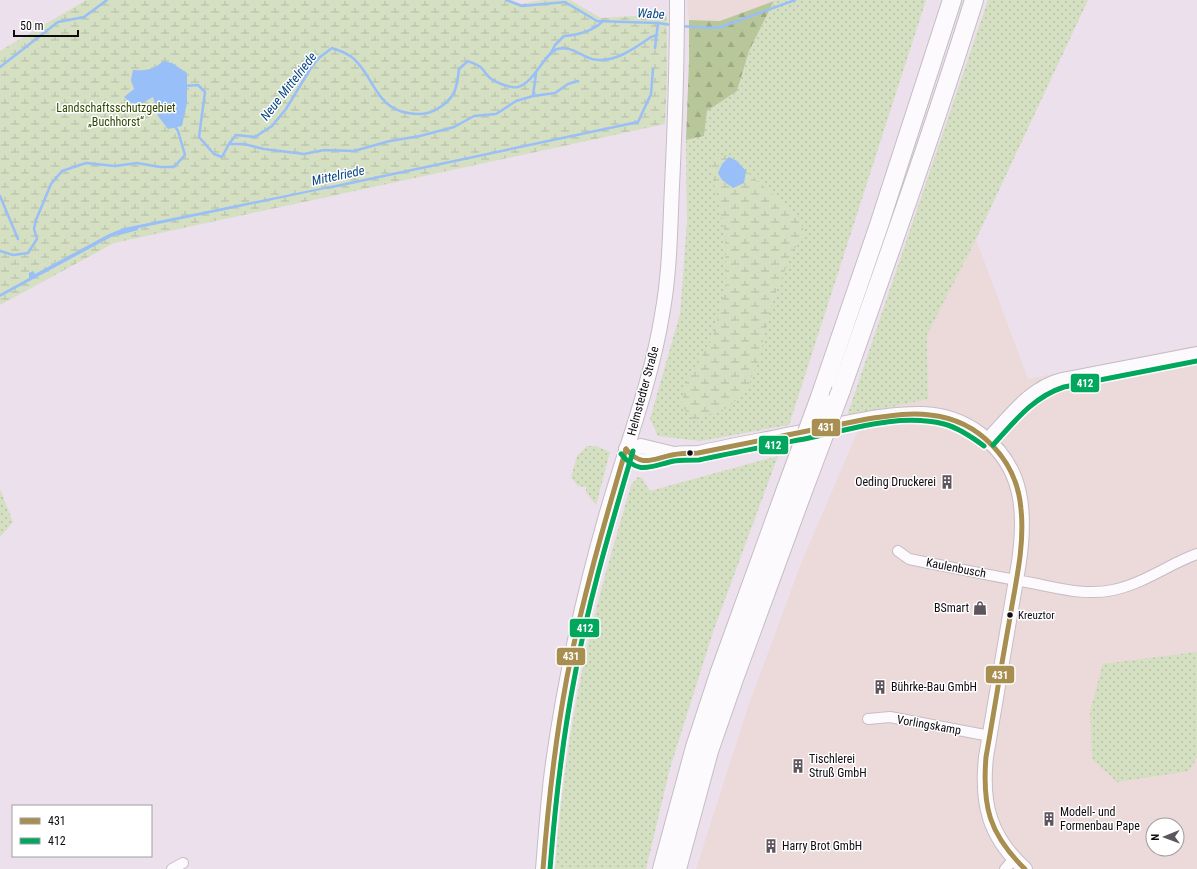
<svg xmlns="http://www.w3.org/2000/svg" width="1197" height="869" font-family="'Roboto Condensed',sans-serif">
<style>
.commercial{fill:#ecd9da;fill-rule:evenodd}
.grass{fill:url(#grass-dots)}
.forest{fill:url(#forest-firs)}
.wetland{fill:url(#wetland-marsh)}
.water{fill:#99bff8}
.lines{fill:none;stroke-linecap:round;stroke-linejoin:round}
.stream{stroke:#99bff8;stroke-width:2.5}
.street-casing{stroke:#c5bdc6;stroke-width:12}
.secondary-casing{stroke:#c5bdc6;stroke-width:16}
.highway-casing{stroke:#c5bdc6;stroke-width:20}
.street{stroke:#fcfafc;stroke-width:10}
.secondary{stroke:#fcfafc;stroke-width:14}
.highway{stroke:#fcfafc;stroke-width:18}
.highway-bridge-casing{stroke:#c5bdc6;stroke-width:20;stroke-linecap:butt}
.highway-bridge{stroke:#fcfafc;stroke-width:18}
.bus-1-casing{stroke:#fff;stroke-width:8}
.bus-2-casing{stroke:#fff;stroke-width:8}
.bus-1{stroke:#a98e51;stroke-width:5}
.bus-2{stroke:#00a75c;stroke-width:5}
.bus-dot{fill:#100a11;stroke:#fff;stroke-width:1.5}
.labels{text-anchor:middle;stroke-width:3;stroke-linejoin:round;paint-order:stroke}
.bus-label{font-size:11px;fill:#100a11;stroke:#fff;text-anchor:start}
.park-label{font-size:12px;fill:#314701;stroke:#fff}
.street-label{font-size:12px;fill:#100a11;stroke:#fff}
.poi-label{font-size:12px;fill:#100a11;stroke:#fff;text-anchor:start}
.water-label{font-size:13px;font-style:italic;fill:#074687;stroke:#fff}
.line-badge{stroke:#fff;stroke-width:1.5}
.badge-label{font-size:11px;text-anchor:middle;font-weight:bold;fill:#fff}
</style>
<defs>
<pattern id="grass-dots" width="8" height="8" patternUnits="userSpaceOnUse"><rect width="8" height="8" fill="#d5dfc2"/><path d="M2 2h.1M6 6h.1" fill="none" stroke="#b6bea6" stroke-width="1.8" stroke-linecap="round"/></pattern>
<pattern id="forest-firs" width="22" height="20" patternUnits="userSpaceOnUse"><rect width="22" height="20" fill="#b8c79a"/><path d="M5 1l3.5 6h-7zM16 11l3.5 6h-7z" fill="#9daa84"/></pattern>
<pattern id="wetland-marsh" width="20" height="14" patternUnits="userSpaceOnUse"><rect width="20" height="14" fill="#d5dfc2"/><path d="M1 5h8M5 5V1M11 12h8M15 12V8" fill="none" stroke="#b6bea6"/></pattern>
</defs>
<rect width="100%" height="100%" fill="#ebe0ec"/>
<g class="commercial">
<path d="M687,0H777L720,21L689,20Z"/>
<path d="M976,239L1028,379L1197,345V869H696L749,704L802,561L866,412L928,399L927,335ZM1153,825H1177V849H1153Z"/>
</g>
<g class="grass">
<path d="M777,0H926L789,425L700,441L658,436L650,419L680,314L687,223L686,140L704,136L707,111L737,91L749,51L774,1Z"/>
<path d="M988,0H1088L976,239L927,335L928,399L849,416L848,413Z"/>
<path d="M587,446H596L610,452L596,505L586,492V487L578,486L571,477L577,456Z"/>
<path d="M778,456L714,629L670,768L646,869H555C560,801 569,734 583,667C595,606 614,545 631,485L638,477L642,478L650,491Z"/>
<path d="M0,489L13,522L0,537Z"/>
<path d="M1197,652V757L1189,771L1117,782L1092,759L1090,711L1103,664Z"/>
</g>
<path class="forest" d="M774,1L749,51L737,91L707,111L704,136L686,140L689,61V20L720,21Z"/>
<g class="wetland">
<path d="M86,0H512L521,4L542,0H570L601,18L667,14V76L665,124L114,243L0,305V51Z"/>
<path d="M726,155L738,161L746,171L800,219L804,232L791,255L775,295L767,322L760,357L747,389L728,408L692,420L681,404L687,381L713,337L726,285L725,233L711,170C713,160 716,157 726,155Z"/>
</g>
<g class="water">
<path d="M163,61L172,63L187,73V103L182,126L168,129L158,116L153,97L136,107L124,97L134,89L131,80L133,70C145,71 154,70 163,61Z"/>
<path d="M729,157L737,161L746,171L744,183L733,188L722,180L718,173L722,164Z"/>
<path d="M330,186V188L125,231L111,237L0,297V294L29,278V273L33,271L35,274L109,234L124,228Z"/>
</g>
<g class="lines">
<g class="stream">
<path d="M506,0L522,6L565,2L597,21L658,23L672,25"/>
<path d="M681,26L710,28L721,27L795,0"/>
<path d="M655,48L658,23"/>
<path d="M551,53L555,45L564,36C578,35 591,32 602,22"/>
<path d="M0,67L58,22L84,17L107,0"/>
<path d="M185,86L198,85L205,92L199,137L214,154L222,157L229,144L236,135L255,137L272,126L286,109L312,66L320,57L332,48C340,51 348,53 354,59C374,77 376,108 408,113C419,115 428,115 437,109C455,99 457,88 459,69L468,61C472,63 476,64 479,66C484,69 486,75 490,78C495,82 511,89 518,87C534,83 544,54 557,49C570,45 581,56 592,59C613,64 634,49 651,37L657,35"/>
<path d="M533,96L555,93L568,84L578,81"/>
<path d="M229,144H244L264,149L304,154L324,150L354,151L390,141L420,136L454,127L474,116L496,114L516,101L533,96L536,73"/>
<path d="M327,188L638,122L651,94L653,69"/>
<path d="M0,196L18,239"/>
<path d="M118,234L137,229"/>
<path d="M0,251L13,255L28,253L37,239L34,229L36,220L51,184L62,171L86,163L115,166L137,163L160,167H174L185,155L178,131L174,125"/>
</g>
<defs>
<g id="street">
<path d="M898,551L909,559C950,567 991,576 1032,583C1058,588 1086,596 1113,590C1143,584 1169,564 1197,554"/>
<path d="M868,719L890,717L990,736"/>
<path d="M172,869L183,863"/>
<path d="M1005,869L1014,859"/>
</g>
<g id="secondary">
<path d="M988,440C1010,417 1030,388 1062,380L1197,354"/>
<path d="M626,449C641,471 656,457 675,454C683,453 690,453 698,453C735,445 773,438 811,430C848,423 886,413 924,414C944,415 964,422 980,434C1024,466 1026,512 1019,562L986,757C981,803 989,837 1025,869"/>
<path d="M626,449L641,446L674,454"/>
<path d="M543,869C546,834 548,798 553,763C565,679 583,597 606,516C625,449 651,383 662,315C670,272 670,229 672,186C675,124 677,62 677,0"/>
</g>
<g id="highway">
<path d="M841,390C887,260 933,131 974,0"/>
<path d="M820,397L879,225L952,0"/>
<path d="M662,869L695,747L719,674L786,489"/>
<path d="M677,869L709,751L734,679L803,491"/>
</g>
</defs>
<use href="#street" class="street-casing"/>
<use href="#secondary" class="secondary-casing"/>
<use href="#highway" class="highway-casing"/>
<use href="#street" class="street"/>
<use href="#secondary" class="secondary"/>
<use href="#highway" class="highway"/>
<defs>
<g id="highway-bridge">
<path d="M786,489L820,397"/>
<path d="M803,491L841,390"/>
</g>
</defs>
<use href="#highway-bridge" class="highway-bridge-casing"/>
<use href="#highway-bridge" class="highway-bridge"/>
<defs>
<g id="bus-1">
<path d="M626,449C642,468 652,459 672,455C681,453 689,453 698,453L867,419C888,416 909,412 930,415C979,420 1017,460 1021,509C1025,547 1015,585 1009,623C1001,667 994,712 986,757C982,806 989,834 1025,869"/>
<path d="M543,869C548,805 555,741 567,677C582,600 604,524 626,449"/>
</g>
<g id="bus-2">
<path d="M993,445C1014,422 1033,397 1064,387L1197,361"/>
<path d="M621,454C639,476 651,466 674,461C683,460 691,460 699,460C736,452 773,445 809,438C852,429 900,413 944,424C959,428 972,437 984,446"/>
<path d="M550,869C555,806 562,742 574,680C588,602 611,526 633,451"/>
</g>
</defs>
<use href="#bus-1" class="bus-1-casing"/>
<use href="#bus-2" class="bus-2-casing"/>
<use href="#bus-1" class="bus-1"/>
<use href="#bus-2" class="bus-2"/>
</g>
<defs>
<symbol id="building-bare" viewBox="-9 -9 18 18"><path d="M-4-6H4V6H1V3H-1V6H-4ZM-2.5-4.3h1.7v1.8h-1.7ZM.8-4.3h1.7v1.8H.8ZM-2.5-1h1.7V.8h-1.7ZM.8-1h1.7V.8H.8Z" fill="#5d555e" stroke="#fff" stroke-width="2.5" paint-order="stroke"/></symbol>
<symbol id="shop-bare" viewBox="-9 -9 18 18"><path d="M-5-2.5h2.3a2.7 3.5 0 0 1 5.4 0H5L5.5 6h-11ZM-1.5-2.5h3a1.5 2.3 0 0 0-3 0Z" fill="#5d555e" stroke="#fff" stroke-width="2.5" paint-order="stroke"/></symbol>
</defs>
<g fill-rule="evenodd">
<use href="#building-bare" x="937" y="472" width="20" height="20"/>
<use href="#shop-bare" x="970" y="598" width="20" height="20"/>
<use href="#building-bare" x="870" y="677" width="20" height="20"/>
<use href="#building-bare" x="788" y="756" width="20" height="20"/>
<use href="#building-bare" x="1039" y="809" width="20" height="20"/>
<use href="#building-bare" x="761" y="836" width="20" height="20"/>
</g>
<g class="bus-dot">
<circle cx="690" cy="453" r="3.5"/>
<circle cx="1010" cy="615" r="3.5"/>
</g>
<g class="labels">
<g class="bus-label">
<text x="1018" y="619">Kreuztor</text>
</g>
<g class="park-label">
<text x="116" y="112">Landschaftsschutzgebiet<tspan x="116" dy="14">„Buchhorst“</tspan></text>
</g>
<g class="street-label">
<text transform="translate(643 391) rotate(-75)" y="4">Helmstedter Straße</text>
<text transform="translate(956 568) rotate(11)" y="4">Kaulenbusch</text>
<text transform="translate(929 725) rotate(10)" y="4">Vorlingskamp</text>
</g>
<g class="poi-label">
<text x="936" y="486" text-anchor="end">Oeding Druckerei</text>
<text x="969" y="612" text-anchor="end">BSmart</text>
<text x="891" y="691">Bührke-Bau GmbH</text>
<text x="809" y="763">Tischlerei<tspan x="809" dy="14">Struß GmbH</tspan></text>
<text x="1060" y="816">Modell- und<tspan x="1060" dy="14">Formenbau Pape</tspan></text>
<text x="782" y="850">Harry Brot GmbH</text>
</g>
<g class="water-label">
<text transform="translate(651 13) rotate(3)" y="5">Wabe</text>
<text transform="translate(288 86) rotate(-52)" y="5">Neue Mittelriede</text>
<text transform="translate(338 175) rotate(-12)" y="5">Mittelriede</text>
</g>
</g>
<g class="line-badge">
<rect x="1070" y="373" width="30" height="20" rx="4" fill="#00a75c"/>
<rect x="811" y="418" width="30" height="19" rx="4" fill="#a98e51"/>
<rect x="758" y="435" width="31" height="20" rx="4" fill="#00a75c"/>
<rect x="569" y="618" width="31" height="20" rx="4" fill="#00a75c"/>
<rect x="556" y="647" width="30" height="19" rx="4" fill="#a98e51"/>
<rect x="985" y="665" width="30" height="19" rx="4" fill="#a98e51"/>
</g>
<g class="badge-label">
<text x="1085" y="387">412</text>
<text x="826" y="431">431</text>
<text x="773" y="449">412</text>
<text x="585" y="632">412</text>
<text x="571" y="660">431</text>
<text x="1000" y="679">431</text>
</g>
<rect x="12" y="805" width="140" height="52" fill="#ffffff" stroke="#9f9da0"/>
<rect x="20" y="818" width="20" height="6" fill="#a98e51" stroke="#9f9da0"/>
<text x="48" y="825" font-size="12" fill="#100a11">431</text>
<rect x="20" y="838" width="20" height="6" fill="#00a75c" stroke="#9f9da0"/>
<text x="48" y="845" font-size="12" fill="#100a11">412</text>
<g transform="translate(1165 837) rotate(269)"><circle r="19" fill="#ffffff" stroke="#9f9da0"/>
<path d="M0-3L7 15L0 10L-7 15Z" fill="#5d555e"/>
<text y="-6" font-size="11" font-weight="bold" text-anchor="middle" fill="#100a11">N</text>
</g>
<path d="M14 30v6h64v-6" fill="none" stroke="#100a11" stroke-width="2"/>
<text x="20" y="30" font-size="12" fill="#100a11" stroke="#ffffff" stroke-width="3" paint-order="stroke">50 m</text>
</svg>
